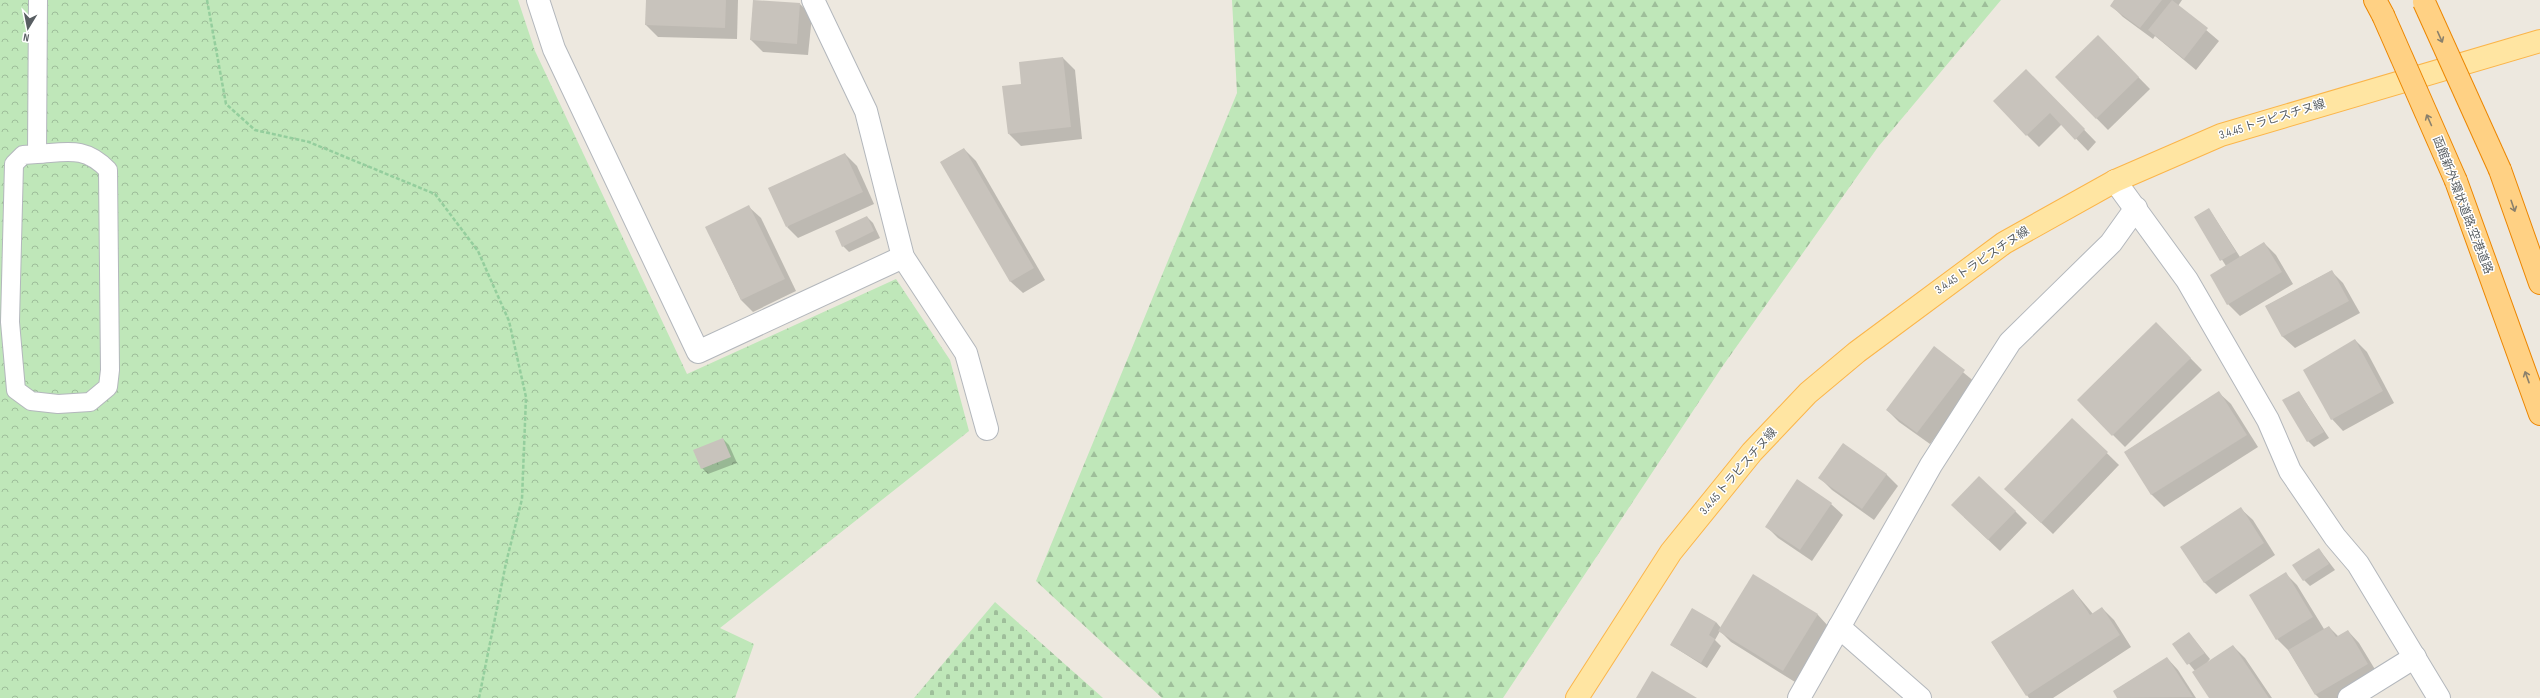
<svg xmlns="http://www.w3.org/2000/svg" width="2540" height="698" font-family="'Sofia Sans Condensed','Noto Sans JP',sans-serif">
<style>
.forest{fill:url(#forest-firs)}
.cemetery{fill:url(#cemetery-stones)}
.park{fill:url(#park-crowns)}
.shadow{fill:#0003}
.building{fill:#c8c3bc}
.lines{fill:none;stroke-linecap:round;stroke-linejoin:round}
.service-casing{stroke:#b3b7bc;stroke-width:20}
.minor-casing{stroke:#b3b7bc;stroke-width:24}
.primary-casing{stroke:#fbb54a;stroke-width:24}
.motorway-casing{stroke:#ec8600;stroke-width:24}
.path{stroke:#94ce9d;stroke-width:2.5;stroke-dasharray:4 2;stroke-linecap:butt}
.service{stroke:#fff;stroke-width:18}
.minor{stroke:#fff;stroke-width:22}
.primary{stroke:#ffe5a2;stroke-width:22}
.motorway{stroke:#ffd184;stroke-width:22}
.motorway-bridge-casing{stroke:#ec8600;stroke-width:24;stroke-linecap:butt}
.motorway-bridge{stroke:#ffd184;stroke-width:22}
.oneway{stroke:#8a806c}
.labels{text-anchor:middle;stroke-width:3;stroke-linejoin:round;paint-order:stroke}
.street-label{font-size:12px;fill:#585e62;stroke:#fff}
</style>
<defs>
<pattern id="forest-firs" width="22" height="20" patternUnits="userSpaceOnUse"><rect width="22" height="20" fill="#bfe7b9"/><path d="M5 1l3.5 6h-7zM16 11l3.5 6h-7z" fill="#9ebe9a"/></pattern>
<pattern id="cemetery-stones" width="16" height="16" patternUnits="userSpaceOnUse"><rect width="16" height="16" fill="#bfe7b9"/><path d="M2 7V4a2 2 0 0 1 4 0v3zM10 15v-3a2 2 0 0 1 4 0v3z" fill="#9ebe9a"/></pattern>
<pattern id="park-crowns" width="20" height="18" patternUnits="userSpaceOnUse"><rect width="20" height="18" fill="#bfe7b9"/><path d="M2 6a3 3 0 1 1 6 0M12 15a3 3 0 1 1 6 0" fill="none" stroke="#9ebe9a"/></pattern>
</defs>
<rect width="100%" height="100%" fill="#ede8df"/>
<path class="forest" d="M1232,0H2001L1878,147L1722,367L1503,698H1162L1036,581L1237,93Z"/>
<path class="cemetery" d="M995,602L1103,698H914Z"/>
<path class="park" d="M0,0H518L535,51L687,374L896,279L950,360L969,431L720,628L754,644L735,698H0Z"/>
<g class="shadow">
<path d="M647,0H738L737,39L658,37L646,25Z"/>
<path d="M2115,0H2182L2178,6L2219,41L2196,70L2155,36L2153,39L2123,17L2111,5Z"/>
<path d="M800,4L812,16L808,55L763,52L751,40Z"/>
<path d="M2098,36L2150,89L2108,130L2056,77Z"/>
<path d="M1063,58L1075,70L1082,139L1021,146L1009,134Z"/>
<path d="M2026,70L2096,142L2088,151L2062,124L2039,147L2027,135Z"/>
<path d="M964,149L976,161L1045,280L1023,293L1011,282L941,162Z"/>
<path d="M845,154L857,166L874,204L798,238L787,227Z"/>
<path d="M749,207L761,218L796,291L753,312L741,300L706,227Z"/>
<path d="M2209,209L2240,257L2264,243L2276,255L2293,284L2240,316L2228,304L2226,266L2195,217Z"/>
<path d="M867,217L873,223L880,238L849,252L843,246Z"/>
<path d="M2331,271L2343,283L2360,313L2295,348L2283,337L2266,306Z"/>
<path d="M2156,323L2202,370L2125,447L2078,400Z"/>
<path d="M2355,340L2367,352L2394,403L2343,431L2332,419Z"/>
<path d="M1934,348L1976,383L1930,444L1899,422L1887,410Z"/>
<path d="M2299,392L2329,438L2314,447L2308,441Z"/>
<path d="M2219,393L2231,404L2258,447L2164,507L2152,495L2125,452Z"/>
<path d="M2072,419L2119,465L2053,534L2018,501Z"/>
<path d="M723,439L729,445L737,463L708,474L702,468Z"/>
<path d="M1886,474L1898,486L1874,520L1832,490L1820,478Z"/>
<path d="M1831,504L1843,515L1812,561L1778,538L1767,527Z"/>
<path d="M2241,509L2253,520L2275,555L2216,594L2204,582Z"/>
<path d="M2015,511L2027,523L2000,551L1964,517Z"/>
<path d="M2319,549L2335,570L2310,586L2304,580Z"/>
<path d="M2286,574L2297,585L2324,629L2329,627L2339,637L2348,631L2359,643L2379,676L2342,698H2319L2316,695L2289,651L2277,639Z"/>
<path d="M1754,576L1818,615L1829,627L1795,682L1731,642L1720,631L1715,640L1721,646L1707,668L1671,645L1716,622L1721,628Z"/>
<path d="M2073,590L2093,614L2102,608L2114,620L2131,647L2053,698H2029L1992,643Z"/>
<path d="M2189,633L2210,659L2206,664L2233,646L2245,658L2272,698H2210L2195,671L2173,644Z"/>
<path d="M2167,658L2178,670L2196,698H2119L2114,691Z"/>
</g>
<g class="building">
<path d="M646,0H726L725,28L645,25Z"/>
<path d="M753,0L800,3L797,44L750,40Z"/>
<path d="M2114,0H2162L2140,28L2110,6Z"/>
<path d="M2172,0L2208,28L2184,59L2148,30Z"/>
<path d="M2098,35L2139,77L2096,119L2055,77Z"/>
<path d="M1063,57L1071,127L1008,134L1002,86L1021,84L1019,62Z"/>
<path d="M2026,69L2085,129L2075,140L2050,113L2026,136L1993,101Z"/>
<path d="M964,148L1034,268L1010,282L940,162Z"/>
<path d="M845,153L863,192L786,227L768,188Z"/>
<path d="M749,205L785,279L741,300L705,227Z"/>
<path d="M2209,208L2236,252L2220,261L2194,217Z"/>
<path d="M867,216L874,231L842,247L835,231Z"/>
<path d="M2264,242L2282,272L2227,305L2210,275Z"/>
<path d="M2332,270L2349,301L2282,337L2265,306Z"/>
<path d="M2156,322L2191,358L2112,436L2077,400Z"/>
<path d="M2355,339L2383,391L2331,420L2303,370Z"/>
<path d="M1934,346L1965,370L1917,433L1886,410Z"/>
<path d="M2219,391L2247,435L2151,495L2124,452Z"/>
<path d="M2299,391L2324,432L2307,442L2282,400Z"/>
<path d="M2072,418L2108,452L2041,523L2004,489Z"/>
<path d="M723,438L731,457L701,469L693,450Z"/>
<path d="M1843,443L1887,474L1862,509L1818,478Z"/>
<path d="M1979,476L2016,511L1988,540L1951,505Z"/>
<path d="M1797,479L1832,503L1800,550L1765,527Z"/>
<path d="M2241,507L2264,543L2204,583L2180,547Z"/>
<path d="M2319,548L2329,564L2303,581L2292,565Z"/>
<path d="M2286,572L2313,617L2276,640L2249,595Z"/>
<path d="M1753,574L1818,614L1783,671L1718,631Z"/>
<path d="M2073,589L2090,615L2102,607L2120,635L2026,696L1991,642Z"/>
<path d="M1692,608L1716,622L1709,635L1715,639L1701,663L1670,645Z"/>
<path d="M2329,626L2336,637L2348,630L2368,664L2315,695L2288,650Z"/>
<path d="M2189,632L2205,653L2187,665L2172,644Z"/>
<path d="M2233,645L2269,698H2209L2192,672Z"/>
<path d="M2167,657L2193,697L2117,698L2113,691Z"/>
<path d="M1652,671L1697,698H1636Z"/>
</g>
<g class="lines">
<defs>
<path id="service" d="M37,154C68,152 85,146 108,170L110,370L108,387L90,402L58,404L31,401L16,390L10,322L14,164L23,155L37,154L38,0"/>
<g id="minor">
<path d="M538,0L554,49L698,352L903,257"/>
<path d="M813,0L866,111L903,257L966,353L987,429"/>
<path d="M2115,181L2187,280L2268,420L2290,471L2335,537L2358,564L2439,698"/>
<path d="M1839,627L1920,698"/>
<path d="M1799,698L1931,465L2010,342L2111,243L2136,208"/>
<path d="M2349,698L2415,657"/>
</g>
<path id="primary" d="M1577,698L1671,552L1752,452L1808,393L1857,352L2004,243L2115,181L2221,135L2540,41"/>
<g id="motorway">
<path d="M2375,0L2383,15"/>
<path d="M2500,170L2540,283"/>
<path d="M2456,181L2540,414"/>
</g>
</defs>
<use href="#service" class="service-casing"/>
<use href="#minor" class="minor-casing"/>
<use href="#primary" class="primary-casing"/>
<use href="#motorway" class="motorway-casing"/>
<path class="path" d="M207,0L226,104L255,130L309,142L435,194L478,251L509,321L526,397L522,499L506,563L479,698"/>
<use href="#service" class="service"/>
<use href="#minor" class="minor"/>
<use href="#primary" class="primary"/>
<use href="#motorway" class="motorway"/>
<defs>
<g id="motorway-bridge">
<path d="M2424,2L2500,170"/>
<path d="M2383,15L2456,181"/>
</g>
</defs>
<use href="#motorway-bridge" class="motorway-bridge-casing"/>
<use href="#motorway-bridge" class="motorway-bridge"/>
</g>
<defs><path id="oneway-shaft" d="M-6 0H5M1.5-3L5.5 0L1.5 3" fill="none" stroke-width="1.6" stroke-linecap="round" stroke-linejoin="round"/></defs>
<g class="oneway">
<use href="#oneway-shaft" transform="translate(2440 37) rotate(66)"/>
<use href="#oneway-shaft" transform="translate(2429 120) rotate(-114)"/>
<use href="#oneway-shaft" transform="translate(2513 206) rotate(71)"/>
<use href="#oneway-shaft" transform="translate(2527 377) rotate(-110)"/>
</g>
<g class="labels">
<g class="street-label">
<text transform="translate(2272 119) rotate(-17)" y="4">3.4.45 トラピスチヌ線</text>
<text transform="translate(2463 205) rotate(69)" y="4">函館新外環状道路;空港道路</text>
<text transform="translate(1982 260) rotate(-34)" y="4">3.4.45 トラピスチヌ線</text>
<text transform="translate(1738 471) rotate(-49)" y="4">3.4.45 トラピスチヌ線</text>
</g>
</g>
<g transform="translate(28 28) rotate(190)" stroke="#ffffff" stroke-width="3" paint-order="stroke">
<path d="M0-3L7 15L0 10L-7 15Z" fill="#585e62"/>
<text y="-6" font-size="11" font-weight="bold" text-anchor="middle" fill="#585e62">N</text>
</g>
</svg>
